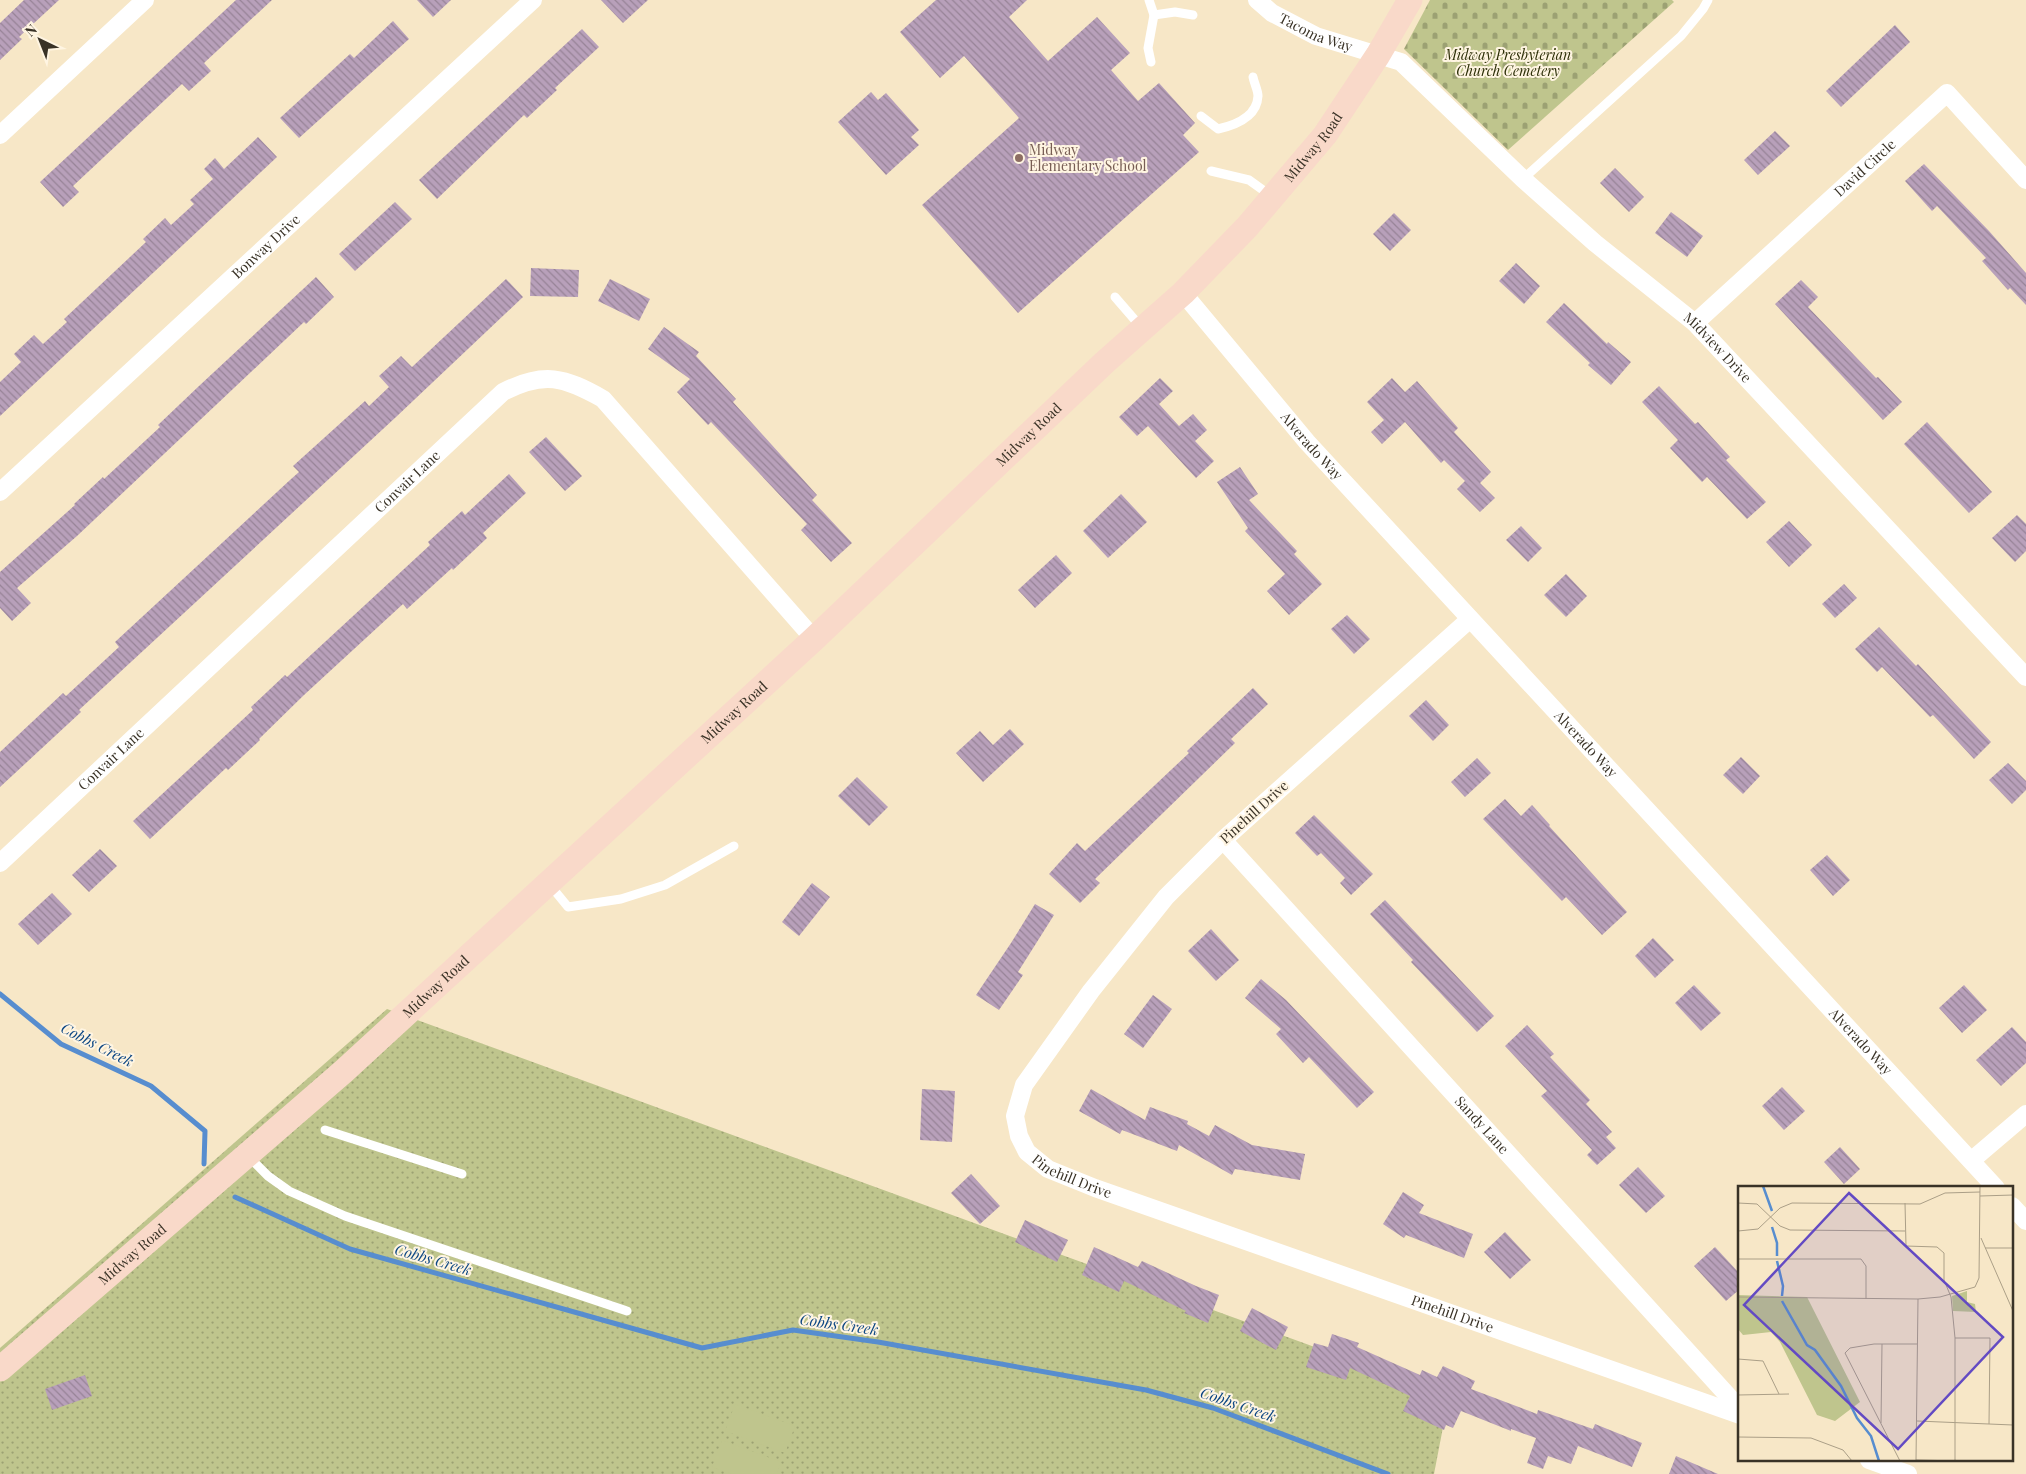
<svg xmlns="http://www.w3.org/2000/svg" width="2026" height="1474" font-family="'Playfair Display',serif">
<style>
.green{fill:url(#green-dots)}
.cemetery{fill:url(#cemetery-stones)}
.pitch{fill:#bfc58d}
.lines{fill:none;stroke-linecap:round;stroke-linejoin:round}
.stream{stroke:#578dcf;stroke-width:5}
.building{fill:url(#building-back-hatch)}
.lane{stroke:#fff;stroke-width:9}
.street{stroke:#fff;stroke-width:18}
.secondary{stroke:#f9d9c9;stroke-width:25}
.education-dot{fill:#8d6e63;stroke:#fff5e2;stroke-width:2}
.labels{text-anchor:middle;stroke-width:4;stroke-linejoin:round;paint-order:stroke}
.street-label{font-size:14px;fill:#393226;stroke:#fff5e2}
.park-label{font-size:14px;font-style:italic;fill:#2c2e06;stroke:#fff5e2}
.education-label{font-size:14px;fill:#785e54;stroke:#fff5e2;text-anchor:start}
.water-label{font-size:15px;font-style:italic;fill:#0c4683;stroke:#fff5e2}
.inset-river{fill:none;stroke:#578dcf;stroke-width:2.5}
.inset-road{fill:none;stroke:#ab9f87;stroke-width:1}
.view{fill:#634ac3;fill-opacity:0.15;stroke:#634ac3;stroke-width:2.5}
.inset-edge{fill:none;stroke:#393226;stroke-width:2.5}
</style>
<defs>
<pattern id="green-dots" width="8" height="8" patternUnits="userSpaceOnUse" patternTransform="scale(1.25)"><rect width="8" height="8" fill="#bfc58d"/><path d="M2 2h.1M6 6h.1" fill="none" stroke="#9ca173" stroke-width="1.8" stroke-linecap="round"/></pattern>
<pattern id="cemetery-stones" width="16" height="16" patternUnits="userSpaceOnUse" patternTransform="scale(1.25)"><rect width="16" height="16" fill="#bfc58d"/><path d="M2 7V4a2 2 0 0 1 4 0v3zM10 15v-3a2 2 0 0 1 4 0v3z" fill="#9ca173"/></pattern>
<pattern id="building-back-hatch" width="6" height="6" patternUnits="userSpaceOnUse" patternTransform="scale(1.25)"><rect width="6" height="6" fill="#b8a0ba"/><path d="M-1 5l2 2M0 0l6 6M5-1l2 2" fill="none" stroke="#978397"/></pattern>
</defs>
<rect width="100%" height="100%" fill="#f7e7c7"/>
<path class="green" d="M387,1009L1449,1396L1434,1474H0V1348Z"/>
<path class="cemetery" d="M1430,0H1672L1674,2L1508,150L1404,49Z"/>
<g class="pitch">
<path d="M735,1404L795,1426L785,1453L725,1431Z"/>
<path d="M722,1440L781,1462L777,1474H731L712,1467Z"/>
</g>
<g class="lines">
<g class="stream">
<path d="M0,994L61,1044L151,1086L205,1131L204,1164"/>
<path d="M235,1197L350,1249L702,1348L793,1330L878,1342L1146,1390L1213,1408L1388,1474"/>
</g>
</g>
<g class="building">
<path d="M24,0H59L19,37L22,39L0,60V23Z"/>
<path d="M236,0H272L204,63L211,71L189,91L182,84L73,186L79,192L63,207L40,182Z"/>
<path d="M417,0H451L433,17Z"/>
<path d="M601,0H648L623,23Z"/>
<path d="M936,0H1027L1009,17L1048,61L1097,17L1130,53L1111,70L1138,101L1159,83L1195,123L1183,135L1199,152L1018,313L922,205L1019,118L964,56L940,78L900,32Z"/>
<path d="M393,21L409,39L299,138L280,118L350,54L354,58Z"/>
<path d="M1895,25L1910,42L1841,107L1826,91Z"/>
<path d="M582,29L599,47L555,88L557,90L527,118L524,115L437,199L419,180Z"/>
<path d="M871,92L878,100L886,93L919,130L911,137L919,145L886,175L838,122Z"/>
<path d="M1775,131L1790,146L1758,175L1744,160Z"/>
<path d="M258,137L277,157L0,416V382L21,362L14,354L34,335L43,344L67,322L64,319L146,242L143,239L165,218L171,225L194,204L190,200L213,179L204,169L215,158L224,169Z"/>
<path d="M1924,164L1989,231L2026,273V305L2010,288L2008,290L1982,261L1986,258L1937,206L1932,211L1905,181Z"/>
<path d="M1615,168L1644,197L1629,212L1600,183Z"/>
<path d="M395,202L412,219L355,271L339,254Z"/>
<path d="M1671,212L1703,236L1687,257L1655,233Z"/>
<path d="M1394,213L1411,230L1390,251L1373,234Z"/>
<path d="M1516,263L1540,286L1524,304L1499,281Z"/>
<path d="M531,268L579,270L578,297L530,296Z"/>
<path d="M316,277L334,297L306,324L304,322L77,536L17,588L31,603L12,621L0,608V572L75,505L74,504L103,477L104,479L160,427L158,425L199,386Z"/>
<path d="M506,279L523,297L396,417L79,710L81,712L0,787V752L63,693L66,696L119,647L115,642L290,480L299,472L293,466L365,401L369,406L389,387L379,376L401,356L412,367Z"/>
<path d="M610,279L650,299L639,321L598,301Z"/>
<path d="M1801,280L1818,297L1808,307L1876,378L1878,377L1902,402L1883,420L1775,304Z"/>
<path d="M1564,303L1607,344L1608,342L1631,362L1611,385L1588,365L1590,363L1546,322Z"/>
<path d="M664,327L699,352L696,356L736,399L733,402L817,495L812,500L852,543L831,562L801,530L807,524L711,422L708,425L677,392L690,379L648,349Z"/>
<path d="M1160,378L1173,391L1159,404L1179,426L1193,414L1207,430L1195,441L1214,461L1196,478L1148,426L1137,436L1119,417Z"/>
<path d="M1392,378L1405,392L1417,381L1458,428L1454,432L1491,472L1480,483L1495,498L1480,512L1457,489L1465,481L1444,460L1441,463L1405,422L1382,444L1371,432L1384,420L1367,402Z"/>
<path d="M1659,386L1695,424L1698,422L1730,457L1726,460L1766,502L1747,519L1707,477L1702,482L1670,448L1678,440L1642,402Z"/>
<path d="M1927,422L1992,492L1969,513L1904,444Z"/>
<path d="M546,437L582,476L565,491L529,452Z"/>
<path d="M1240,467L1258,494L1249,500L1297,551L1294,554L1322,584L1289,615L1267,591L1285,574L1245,531L1248,528L1217,482Z"/>
<path d="M509,474L526,493L483,533L487,538L453,570L452,568L407,609L403,604L304,695L259,739L260,740L228,770L226,768L150,839L133,821L253,710L251,707L285,675L287,677L430,545L428,542L462,511L465,515Z"/>
<path d="M1121,494L1147,522L1108,558L1083,531Z"/>
<path d="M2017,515L2026,524V551L2015,562L1992,538Z"/>
<path d="M1789,521L1812,545L1789,567L1766,542Z"/>
<path d="M1521,526L1542,548L1528,562L1506,540Z"/>
<path d="M1056,555L1072,573L1035,608L1018,590Z"/>
<path d="M1566,574L1587,596L1566,617L1544,595Z"/>
<path d="M1844,584L1857,598L1835,618L1822,604Z"/>
<path d="M1347,615L1370,639L1354,654L1331,629Z"/>
<path d="M1879,627L1916,666L1918,664L1991,742L1974,759L1933,715L1930,717L1882,667L1877,672L1855,649Z"/>
<path d="M1253,688L1268,704L1231,739L1235,743L1095,879L1100,883L1080,903L1049,874L1077,843L1085,851L1189,753L1187,751Z"/>
<path d="M1426,700L1449,725L1433,741L1409,716Z"/>
<path d="M1010,729L1024,744L983,782L956,753L980,731L993,745Z"/>
<path d="M1741,757L1760,776L1743,794L1723,775Z"/>
<path d="M1477,758L1491,773L1465,797L1451,782Z"/>
<path d="M2008,763L2026,781V790L2012,804L1989,780Z"/>
<path d="M857,777L888,807L869,826L838,796Z"/>
<path d="M1505,799L1521,816L1532,805L1550,825L1549,826L1627,912L1602,935L1566,897L1562,901L1483,819Z"/>
<path d="M1314,815L1373,874L1351,895L1340,883L1345,878L1321,853L1317,856L1295,833Z"/>
<path d="M100,849L117,866L89,892L72,875Z"/>
<path d="M1827,855L1850,880L1833,896L1810,870Z"/>
<path d="M812,883L830,897L799,936L782,922Z"/>
<path d="M52,893L72,914L38,945L18,924Z"/>
<path d="M1385,900L1494,1016L1477,1032L1411,962L1413,960L1370,914Z"/>
<path d="M1035,904L1054,915L1018,972L1023,975L999,1010L976,995L1011,943Z"/>
<path d="M1211,929L1239,960L1216,981L1188,951Z"/>
<path d="M1653,938L1674,960L1655,978L1635,956Z"/>
<path d="M1261,979L1286,1000L1374,1092L1357,1108L1309,1057L1303,1063L1276,1034L1281,1029L1245,998Z"/>
<path d="M1694,985L1721,1013L1701,1031L1675,1003Z"/>
<path d="M1964,985L1987,1010L1962,1033L1939,1008Z"/>
<path d="M1153,995L1172,1009L1143,1048L1124,1034Z"/>
<path d="M1527,1025L1554,1054L1550,1057L1590,1100L1586,1104L1612,1132L1606,1137L1616,1148L1597,1165L1587,1155L1592,1150L1541,1096L1547,1091L1505,1046Z"/>
<path d="M2012,1027L2026,1042V1063L2001,1086L1976,1060Z"/>
<path d="M1782,1087L1805,1111L1784,1130L1762,1106Z"/>
<path d="M922,1089L955,1091L952,1142L920,1140Z"/>
<path d="M1091,1089L1145,1120L1150,1107L1188,1121L1187,1124L1209,1136L1215,1125L1252,1145L1305,1154L1300,1180L1235,1169L1232,1175L1179,1145L1177,1151L1122,1130L1120,1134L1079,1111Z"/>
<path d="M1840,1147L1860,1169L1844,1184L1824,1162Z"/>
<path d="M1638,1167L1665,1196L1646,1213L1619,1185Z"/>
<path d="M971,1174L1000,1206L980,1224L951,1193Z"/>
<path d="M1403,1192L1424,1205L1419,1213L1473,1234L1464,1258L1406,1235L1404,1238L1383,1224Z"/>
<path d="M1025,1220L1068,1240L1057,1262L1015,1242Z"/>
<path d="M1505,1232L1531,1260L1510,1279L1484,1252Z"/>
<path d="M1094,1247L1138,1267L1142,1261L1196,1286L1219,1295L1208,1323L1184,1313L1186,1311L1124,1281L1119,1292L1082,1275Z"/>
<path d="M1715,1247L1740,1274V1289L1726,1301L1694,1266Z"/>
<path d="M1252,1308L1288,1327L1276,1350L1240,1331Z"/>
<path d="M1332,1334L1359,1343L1357,1347L1420,1375L1422,1370L1437,1377L1443,1366L1475,1381L1471,1389L1537,1414L1538,1410L1593,1429L1595,1424L1642,1443L1632,1467L1578,1446L1571,1464L1548,1456L1543,1469L1527,1463L1536,1438L1511,1429V1431L1461,1411L1453,1428L1446,1425L1444,1430L1403,1411L1410,1396L1350,1368L1346,1380L1306,1367L1314,1343L1328,1347Z"/>
<path d="M85,1375L92,1396L52,1410L45,1389Z"/>
<path d="M1676,1456L1718,1474H1669Z"/>
</g>
<g class="lines">
<g class="lane">
<path d="M1149,0L1154,15L1148,48L1151,62"/>
<path d="M1154,15L1175,12L1193,15"/>
<path d="M1201,116L1218,129C1236,125 1257,117 1258,96C1258,90 1254,83 1253,77"/>
<path d="M1211,171L1249,180L1270,195"/>
<path d="M1523,179L1681,36L1703,9L1708,0"/>
<path d="M1115,297L1141,327"/>
<path d="M550,885L568,907L621,899L665,885L734,846"/>
<path d="M325,1130L462,1174"/>
<path d="M248,1156L268,1176L289,1191L345,1216L627,1311"/>
</g>
<g class="street">
<path id="s1" d="M1257,0L1272,13L1316,36L1401,62L1523,179L1595,243L1695,323L2026,677"/>
<path d="M0,135L145,0"/>
<path id="s2" d="M1183,293L1307,442L1996,1188"/>
<path id="s3" d="M1695,323L1947,93L2026,180"/>
<path id="s4" d="M0,492L533,0"/>
<path id="s5" d="M1470,619L1223,840L1166,897L1091,991L1024,1085L1015,1116L1019,1136L1027,1152L1048,1169L1095,1188L1740,1415"/>
<path id="s6" d="M1223,840L1740,1409"/>
<path id="s7" d="M0,863L503,392C544,371 564,377 603,399L814,639"/>
<path d="M1972,1160L2026,1114"/>
<path d="M2012,1206L2026,1221"/>
<path d="M1869,1460L1908,1474"/>
</g>
<path class="secondary" id="s8" d="M0,1369L344,1071L814,639L1105,362L1183,293L1247,227L1325,135L1378,55L1410,0"/>
</g>
<circle class="education-dot" cx="1019" cy="158" r="5"/>
<g class="labels">
<g class="street-label">
<text dy="5" stroke="none"><textPath href="#s1" startOffset="68">Tacoma Way</textPath></text>
<text dy="5" stroke="none"><textPath href="#s8" startOffset="1795">Midway Road</textPath></text>
<text dy="5" stroke="none"><textPath href="#s3" startOffset="230">David Circle</textPath></text>
<text dy="5" stroke="none"><textPath href="#s4" startOffset="362">Bonway Drive</textPath></text>
<text dy="5" stroke="none"><textPath href="#s1" startOffset="585">Midview Drive</textPath></text>
<text dy="5" stroke="none"><textPath href="#s8" startOffset="1390">Midway Road</textPath></text>
<text dy="5" stroke="none"><textPath href="#s2" startOffset="200">Alverado Way</textPath></text>
<text dy="5" stroke="none"><textPath href="#s7" startOffset="558">Convair Lane</textPath></text>
<text dy="5" stroke="none"><textPath href="#s8" startOffset="985">Midway Road</textPath></text>
<text dy="5" stroke="none"><textPath href="#s2" startOffset="605">Alverado Way</textPath></text>
<text dy="5" stroke="none"><textPath href="#s7" startOffset="152">Convair Lane</textPath></text>
<text transform="translate(1254 812) rotate(-42)" y="5">Pinehill Drive</text>
<text dy="5" stroke="none"><textPath href="#s8" startOffset="580">Midway Road</textPath></text>
<text dy="5" stroke="none"><textPath href="#s2" startOffset="1010">Alverado Way</textPath></text>
<text dy="5" stroke="none"><textPath href="#s6" startOffset="385">Sandy Lane</textPath></text>
<text dy="5" stroke="none"><textPath href="#s5" startOffset="770">Pinehill Drive</textPath></text>
<text dy="5" stroke="none"><textPath href="#s8" startOffset="175">Midway Road</textPath></text>
<text dy="5" stroke="none"><textPath href="#s5" startOffset="1175">Pinehill Drive</textPath></text>
</g>
<g class="park-label">
<text x="1508" y="60">Midway Presbyterian<tspan x="1508" dy="16">Church Cemetery</tspan></text>
</g>
<g class="education-label">
<text x="1029" y="155">Midway<tspan x="1029" dy="16">Elementary School</tspan></text>
</g>
<g class="water-label">
<text transform="translate(97 1045) rotate(27)" y="5">Cobbs Creek</text>
<text transform="translate(433 1260) rotate(16)" y="5">Cobbs Creek</text>
<text transform="translate(839 1325) rotate(8)" y="5">Cobbs Creek</text>
<text transform="translate(1238 1405) rotate(19)" y="5">Cobbs Creek</text>
</g>
</g>
<g transform="translate(1738 1186)">
<rect width="275" height="275" fill="#f7e7c7"/>
<path d="M0,109L69,111L122,216L97,235L79,229L42,156L33,146L5,149L0,143Z" fill="#bfc58d"/>
<path d="M229,105V116L237,118L238,126L215,125L214,110Z" fill="#bfc58d"/>
<path class="inset-river" d="M25,0L34,25M34,41L39,57V70M39,75L45,100L44,110M44,115L69,159L77,164L103,200L119,232L133,250L141,275"/>
<path class="inset-road" d="M242,10L275,9M0,17L19,18L42,40L52,44L167,45M167,17L168,60L199,61L206,67V94L213,111L217,152V274M0,45L20,43L42,22L54,17L182,18L207,7L242,6M243,52L275,125M247,62H275M0,73H123L128,80V113M0,111L180,113L202,111L237,101L241,92L242,0M180,113L178,274L220,275M217,152H252L251,238M0,173L25,175L41,208M0,209L51,208M179,235L275,239M143,237L144,158M0,251L73,252L105,264L114,275M162,275L107,167L112,162L136,158H179"/>
<path class="view" d="M111,7L265,151L160,263L6,119Z"/>
<rect width="275" height="275" class="inset-edge"/>
</g>
<g transform="translate(40 40) rotate(317)" stroke="#fff5e2" stroke-width="4" paint-order="stroke">
<path d="M0-4L9 19L0 12L-9 19Z" fill="#393226"/>
<text y="-8" font-size="14" font-weight="bold" text-anchor="middle" fill="#393226">N</text>
</g>
</svg>
